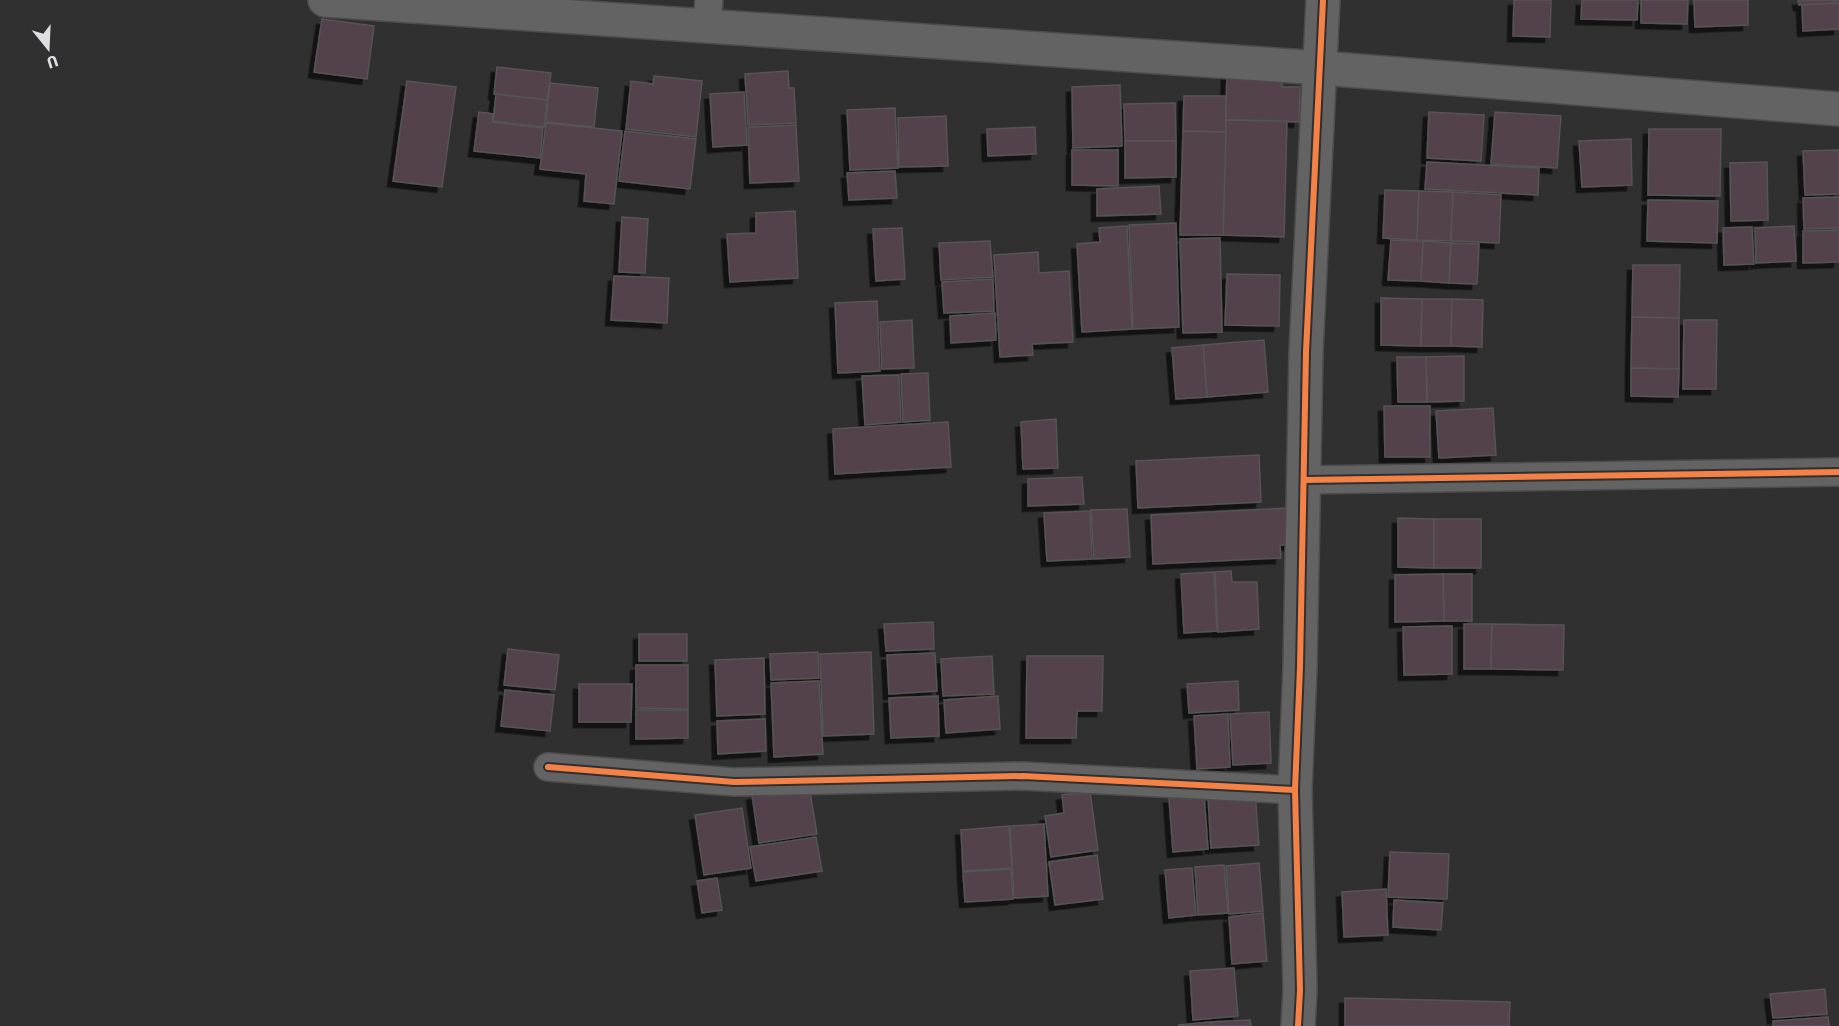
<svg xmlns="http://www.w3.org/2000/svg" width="1839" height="1026" font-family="'Fira Sans',sans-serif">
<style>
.building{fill:#52424c;stroke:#555455;stroke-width:1.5;filter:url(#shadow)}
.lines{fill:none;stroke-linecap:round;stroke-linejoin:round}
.minor-casing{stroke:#4c4c4d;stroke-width:30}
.tertiary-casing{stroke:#4c4c4d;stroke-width:36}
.secondary-casing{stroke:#4c4c4d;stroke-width:36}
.minor{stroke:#636364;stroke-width:27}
.tertiary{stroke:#636364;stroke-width:33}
.secondary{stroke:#636364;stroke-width:33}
.cycleway-casing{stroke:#302f32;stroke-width:10}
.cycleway{stroke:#f48246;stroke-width:6}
</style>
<defs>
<filter id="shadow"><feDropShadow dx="-5.5" dy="5.5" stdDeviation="0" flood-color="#0009"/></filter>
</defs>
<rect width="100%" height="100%" fill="#303031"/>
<g class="building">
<path d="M1514,0H1551L1550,37L1513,36Z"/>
<path d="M1582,0H1638L1637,20L1581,19Z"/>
<path d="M1641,0H1688L1687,24L1641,23Z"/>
<path d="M1694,0H1748V25L1695,27Z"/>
<path d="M1798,0H1839V3L1799,5Z"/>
<path d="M1839,3V29L1803,31L1802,5Z"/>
<path d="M322,19L374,26L367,79L314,72Z"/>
<path d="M497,67L551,73L547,100L494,94Z"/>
<path d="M1227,68L1282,69V87H1300L1299,122L1226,120Z"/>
<path d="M788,71L789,88H794L796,123L748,125L745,74Z"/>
<path d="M654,76L702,81L696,137L626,129L631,81L653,84Z"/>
<path d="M407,81L456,87L442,187L393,181Z"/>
<path d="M550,83L598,88L594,127L546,122Z"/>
<path d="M1120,85L1122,146L1073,148L1072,87Z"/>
<path d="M744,92L747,145L713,147L710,94Z"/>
<path d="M496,94L547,100L544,127L493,121Z"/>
<path d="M1184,96H1226V132L1183,131Z"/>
<path d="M1175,103L1176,141H1125L1124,104Z"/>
<path d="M895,108L898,168L850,170L847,110Z"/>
<path d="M479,112L493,114L492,122L543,128L540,158L474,151Z"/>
<path d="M1429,112L1484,115L1481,161L1427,158Z"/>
<path d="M1495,112L1561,116L1557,168L1491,164Z"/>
<path d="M946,116L948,166L899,167L898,118Z"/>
<path d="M1226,120L1287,121L1284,237L1223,235Z"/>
<path d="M546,123L622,131L614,204L584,201L586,174L540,169Z"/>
<path d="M796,125L799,181L750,183L748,127Z"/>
<path d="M1035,127L1036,154L988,156L987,129Z"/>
<path d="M1649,129H1721L1720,196L1648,195Z"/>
<path d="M625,131L696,139L690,189L619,181Z"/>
<path d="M1183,131L1226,132L1223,235H1180Z"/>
<path d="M1631,139L1632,185L1582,187L1579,141Z"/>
<path d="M1125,141H1176V177L1125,178Z"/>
<path d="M1072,150H1118V186L1072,185Z"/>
<path d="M1839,150V194L1805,195L1803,151Z"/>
<path d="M1427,162L1539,168L1538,195L1425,189Z"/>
<path d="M1767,162L1768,220L1731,221L1730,163Z"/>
<path d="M895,171L897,198L849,200L847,173Z"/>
<path d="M1159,186L1161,214L1097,216V189Z"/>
<path d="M1385,190L1419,191L1417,240L1383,238Z"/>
<path d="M1419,191L1453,192L1451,241L1417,240Z"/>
<path d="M1453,192L1501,195L1499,243L1451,241Z"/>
<path d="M1839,197V228L1804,229L1803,198Z"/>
<path d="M1648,200L1718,201L1717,243L1647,241Z"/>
<path d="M795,211L798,278L730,282L727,234L756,233V213Z"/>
<path d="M622,217L648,219L645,273L619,272Z"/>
<path d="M1176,223L1179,327L1133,329L1129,225Z"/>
<path d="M1127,226L1132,329L1082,332L1077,244L1100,242L1099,228Z"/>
<path d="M1794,226L1796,261L1756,263L1755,228Z"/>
<path d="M1752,227L1754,264L1724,265L1723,228Z"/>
<path d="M902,228L905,279L876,281L873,229Z"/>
<path d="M1839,230V262L1803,263V231Z"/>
<path d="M1220,238L1222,332L1183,333L1180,239Z"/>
<path d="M1391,240L1423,241L1421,281L1388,280Z"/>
<path d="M990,241L993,277L941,280L939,243Z"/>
<path d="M1423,241L1451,243L1449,283L1421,281Z"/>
<path d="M1451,243L1479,244L1477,284L1449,283Z"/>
<path d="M1038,252L1039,273L1069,271L1073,342L1032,344L1033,355L1000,357L994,255Z"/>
<path d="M1633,265H1680L1679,318L1632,317Z"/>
<path d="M1227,274L1280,275L1279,326L1225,325Z"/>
<path d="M614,276L669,278L667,323L611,320Z"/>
<path d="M993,279L994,311L944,313L942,282Z"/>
<path d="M1381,298L1422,299L1421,346L1381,345Z"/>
<path d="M1422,299H1452L1451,346H1421Z"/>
<path d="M1452,299L1483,300L1482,347L1451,346Z"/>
<path d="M877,301L880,371L838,373L835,303Z"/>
<path d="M995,313L996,340L951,343L950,316Z"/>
<path d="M1632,317L1679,318V369L1631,368Z"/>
<path d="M912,320L914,368L882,369L880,322Z"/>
<path d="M1684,320H1717L1716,389H1683Z"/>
<path d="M1264,340L1268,392L1207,397L1203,345Z"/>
<path d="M1203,345L1207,397L1176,399L1172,348Z"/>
<path d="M1464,356V401L1427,402L1426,357Z"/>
<path d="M1397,357H1426L1427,402H1398Z"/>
<path d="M1631,368L1679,369L1678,397L1631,396Z"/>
<path d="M928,373L930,420L903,422L901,374Z"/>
<path d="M899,375L901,422L865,425L862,376Z"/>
<path d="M1384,406H1430V457H1385Z"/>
<path d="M1493,408L1496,455L1439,458L1436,411Z"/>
<path d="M1056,419L1058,468L1023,469L1021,422Z"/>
<path d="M948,422L951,467L835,474L833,429Z"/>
<path d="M1259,455L1261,502L1138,508L1136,461Z"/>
<path d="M1082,477L1084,504L1028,506V479Z"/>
<path d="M1288,508L1290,545H1280L1281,558L1153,564L1151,515Z"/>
<path d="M1127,509L1130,557L1094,559L1091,510Z"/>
<path d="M1090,511L1092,559L1047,561L1044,513Z"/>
<path d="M1398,518L1434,519V568L1398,567Z"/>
<rect x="1434" y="519" width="47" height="49"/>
<path d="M1231,571L1232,582H1257L1259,629L1218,632L1215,572Z"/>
<path d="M1214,572L1217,631L1184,633L1181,574Z"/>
<path d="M1443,574H1472V621H1444Z"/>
<path d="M1443,574L1444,621L1395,622V575Z"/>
<path d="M933,622L934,649L886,651L884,624Z"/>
<path d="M1464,624H1492L1491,669H1464Z"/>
<path d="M1492,624L1564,625L1563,670L1491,669Z"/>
<path d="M1452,626V674L1404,675L1403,627Z"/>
<rect x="639" y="634" width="48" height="27"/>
<path d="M508,649L559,655L555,690L504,685Z"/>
<path d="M818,652L819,678L771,680L770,654Z"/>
<path d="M871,652L874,734L823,736L820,654Z"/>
<path d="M935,653L937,691L889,694L887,655Z"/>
<path d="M992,656L994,694L943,696L941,659Z"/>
<path d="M1027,656H1103L1102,711H1077L1076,738H1026Z"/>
<path d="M764,658L765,714L717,716L715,660Z"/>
<path d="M636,665H688V709L636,708Z"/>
<path d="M819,681L823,754L774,757L771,683Z"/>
<path d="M1238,681L1239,710L1189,713L1187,684Z"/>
<path d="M579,684H632L631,722H579Z"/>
<path d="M505,690L554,695L550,731L501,726Z"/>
<path d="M938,696L939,736L891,738L889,698Z"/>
<path d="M998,696L1000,729L946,733L944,700Z"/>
<path d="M636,710H688V738L636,739Z"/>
<path d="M1269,712L1271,763L1233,765L1230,714Z"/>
<path d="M1228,714L1230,767L1197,769L1194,716Z"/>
<path d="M765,719L766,751L718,754L717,721Z"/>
<path d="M809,786L817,834L759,843L752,795Z"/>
<path d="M1090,791L1098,850L1051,857L1045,816L1064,813L1062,795Z"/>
<path d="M1255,792L1259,845L1211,848L1208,796Z"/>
<path d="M1204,795L1208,849L1173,852L1169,798Z"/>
<path d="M742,808L751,868L704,875L695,815Z"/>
<path d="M1044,824L1048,896L1014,898L1010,826Z"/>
<path d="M1009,826L1012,868L963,871L961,830Z"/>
<path d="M816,837L822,871L756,881L750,847Z"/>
<path d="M1390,852L1449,854L1447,899L1388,897Z"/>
<path d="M1097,855L1103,899L1055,905L1049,862Z"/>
<path d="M1259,863L1263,911L1229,914L1226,866Z"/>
<path d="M1224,865L1228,913L1198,915L1195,867Z"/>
<path d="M1192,868L1196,915L1169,918L1165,870Z"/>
<path d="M1011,869L1013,899L965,902L963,872Z"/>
<path d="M717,878L722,910L702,913L697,881Z"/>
<path d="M1386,889L1388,935L1344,937L1342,892Z"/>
<path d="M1394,900L1443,903L1441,930L1393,927Z"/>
<path d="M1263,913L1267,961L1232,964L1229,917Z"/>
<path d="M1234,968L1238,1016L1193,1020L1190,971Z"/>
<path d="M1825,989L1827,1014L1773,1018L1770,994Z"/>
<path d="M1345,998L1510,1002L1509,1026H1345Z"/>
<path d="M1828,1017L1829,1026H1773V1021Z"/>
<path d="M1250,1020L1251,1026H1212L1211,1022Z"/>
<path d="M1210,1022V1026H1179V1025Z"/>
</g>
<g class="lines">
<defs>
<g id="minor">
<path d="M707,25L709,0"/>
<path d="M1304,480L1839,472"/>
<path d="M548,767L734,782L1023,776L1295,790"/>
</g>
<path id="tertiary" d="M1298,1026L1300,990L1295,790L1300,667L1306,352L1323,0"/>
<path id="secondary" d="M325,0L1321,68L1839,109"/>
</defs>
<use href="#minor" class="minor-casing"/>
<use href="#tertiary" class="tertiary-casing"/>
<use href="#secondary" class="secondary-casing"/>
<use href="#minor" class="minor"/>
<use href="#tertiary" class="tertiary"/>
<use href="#secondary" class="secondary"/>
<defs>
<g id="cycleway">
<path d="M1304,480L1839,472"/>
<path d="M548,767L734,782L1023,776L1295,790"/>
<path d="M1298,1026L1300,990L1295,790L1300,667L1306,352L1323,0"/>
</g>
</defs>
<use href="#cycleway" class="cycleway-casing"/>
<use href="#cycleway" class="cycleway"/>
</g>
<g transform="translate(48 48) rotate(162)" stroke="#302f32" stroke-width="4.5" paint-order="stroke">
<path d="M0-4.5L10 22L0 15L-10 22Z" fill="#dfdee0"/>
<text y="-9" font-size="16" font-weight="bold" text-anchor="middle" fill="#dfdee0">U</text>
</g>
</svg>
